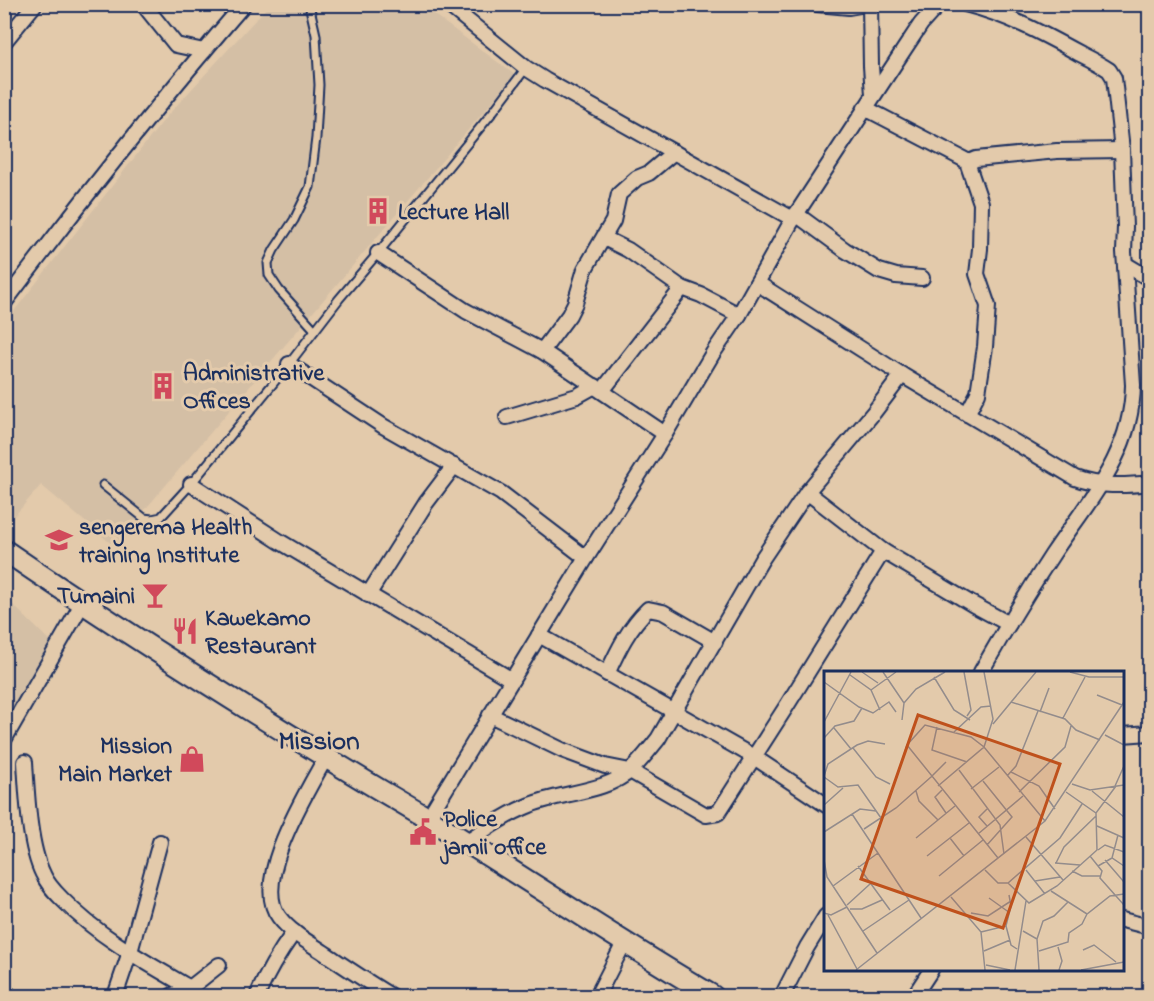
<svg xmlns="http://www.w3.org/2000/svg" width="1154" height="1001" font-family="'Indie Flower',sans-serif">
<style>
.built{fill:#d4bfa5}
.lines{fill:none;stroke-linecap:round;stroke-linejoin:round}
.service-casing{stroke:#1b2f5e;stroke-width:11}
.minor-casing{stroke:#1b2f5e;stroke-width:18}
.secondary-casing{stroke:#1b2f5e;stroke-width:24}
.service{stroke:#e3caab;stroke-width:7}
.minor{stroke:#e3caab;stroke-width:14}
.secondary{stroke:#e3caab;stroke-width:20}
.labels{text-anchor:middle;stroke-width:6;stroke-linejoin:round;paint-order:stroke}
.poi-label{font-size:24px;font-weight:bold;fill:#1b2f5e;stroke:#e3caab;text-anchor:start}
.quarter-label{font-size:27px;font-weight:bold;fill:#1b2f5e;stroke:#e3caab}
.inset-road{fill:none;stroke:#938c8c;stroke-width:1.5}
.view{fill:#bf511c;fill-opacity:0.15;stroke:#bf511c;stroke-width:3}
.inset-edge{fill:none;stroke:#1b2f5e;stroke-width:3}
</style>
<rect width="100%" height="100%" fill="#e3caab"/>
<filter id="ink" filterUnits="userSpaceOnUse"><feTurbulence type="fractalNoise" baseFrequency=".0167" numOctaves="2"/><feDisplacementMap in="SourceGraphic" scale="12" xChannelSelector="R" yChannelSelector="G"/><feConvolveMatrix kernelMatrix="1 2 1 2 8 2 1 2 1" color-interpolation-filters="sRGB"/></filter>
<g filter="url(#ink)">
<g class="built">
<path d="M269,5H421L515,75L114,546L41,485L10,521L5,516L4,324L167,116Z"/>
<path d="M5,597L56,647L5,732Z"/>
</g>
<g class="lines">
<defs>
<g id="service">
<path d="M309,4L316,35L319,85L316,138L310,187L294,220L274,250L268,263L269,275L279,290L315,330"/>
<path d="M103,485L144,518L152,519L161,517L191,484L289,364L339,299L378,253L492,113L526,68"/>
</g>
<g id="minor">
<path d="M143,4L176,45L204,51"/>
<path d="M447,4L526,68L545,80L793,219"/>
<path d="M817,4L849,7L866,4"/>
<path d="M870,4L871,66L873,95"/>
<path d="M965,4C1008,15 1042,33 1080,54C1090,59 1100,64 1109,70L1114,78L1122,150L1125,227L1124,252L1133,385C1132,455 1088,501 1052,555C1027,593 1003,633 981,672"/>
<path d="M4,42L35,4"/>
<path d="M865,108L969,162"/>
<path d="M796,214L845,250L879,271L896,276L922,278"/>
<path d="M604,238L628,250L682,288"/>
<path d="M378,253L466,311L542,351L665,434"/>
<path d="M1125,264L1150,279"/>
<path d="M757,283L902,375L1075,478C1099,487 1124,486 1150,483"/>
<path d="M4,303C81,201 160,101 244,4"/>
<path d="M542,351L569,315L575,303L585,269L613,221L619,194L637,178L649,173L674,152"/>
<path d="M289,364L383,426L501,493L586,558"/>
<path d="M602,391L682,288L701,295L739,315"/>
<path d="M967,414L978,393L985,347L988,306L977,274L980,249L981,203L968,165L969,162L976,159L1057,151L1122,150"/>
<path d="M507,417L577,396L595,386"/>
<path d="M191,484L279,541L512,680"/>
<path d="M807,492L883,551L972,604L1009,624"/>
<path d="M368,595L426,503L454,466"/>
<path d="M539,635L754,757L826,805"/>
<path d="M607,674C618,650 629,627 648,609L663,612L715,642"/>
<path d="M490,715L562,750L605,766L630,771L706,815L718,813L786,707L883,551"/>
<path d="M1122,735L1150,733"/>
<path d="M4,740L82,604"/>
<path d="M326,757C307,792 251,881 279,917C291,933 310,943 326,954C347,968 369,983 391,996"/>
<path d="M25,762C27,794 29,846 43,874C47,884 55,892 62,899C99,937 145,962 190,988"/>
<path d="M428,818L586,558L665,434L713,353L739,315L793,219L905,48L921,24L939,4"/>
<path d="M466,842C487,828 507,814 530,805C561,792 605,793 631,770C641,761 649,750 658,739L762,559L807,492L874,412L902,375"/>
<path d="M1122,920L1150,927"/>
<path d="M4,991L10,996"/>
<path d="M115,996L130,952L160,842"/>
<path d="M171,996L190,988L219,965"/>
<path d="M257,996C267,973 279,953 294,932"/>
<path d="M597,996L624,943"/>
<path d="M782,996L807,947L826,916"/>
<path d="M914,996L931,970"/>
</g>
<path id="secondary" d="M4,550C109,622 216,690 324,756C359,778 394,798 429,819C524,877 617,940 713,996"/>
</defs>
<use href="#service" class="service-casing"/>
<use href="#minor" class="minor-casing"/>
<use href="#secondary" class="secondary-casing"/>
<use href="#service" class="service"/>
<use href="#minor" class="minor"/>
<use href="#secondary" class="secondary"/>
</g>
</g>
<defs>
<symbol id="building-bare" viewBox="-9 -9 18 18"><path d="M-4-6H4V6H1V3H-1V6H-4ZM-2.5-4.3h1.7v1.8h-1.7ZM.8-4.3h1.7v1.8H.8ZM-2.5-1h1.7V.8h-1.7ZM.8-1h1.7V.8H.8Z" fill="#d1495b" stroke="#e3caab" stroke-width="2.5" paint-order="stroke"/></symbol>
<symbol id="university-bare" viewBox="-9 -9 18 18"><path d="M0-5L7-2L0 1L-7-2ZM-4 1L0 2.5L4 1V4Q0 6-4 4Z" fill="#d1495b" stroke="#e3caab" stroke-width="2.5" paint-order="stroke"/></symbol>
<symbol id="bar-bare" viewBox="-9 -9 18 18"><path d="M-6-5H6L.8 .8V4.5H3.5V6h-7V4.5H-.8V.8Z" fill="#d1495b" stroke="#e3caab" stroke-width="2.5" paint-order="stroke"/></symbol>
<symbol id="restaurant-bare" viewBox="-9 -9 18 18"><path d="M-5-6h1v4h1v-4h1v4h1v-4h1v5L-1.5 .5V6h-2V.5L-5-1ZM5-6V6H3V1.5H1.5Q1.5-4 5-6Z" fill="#d1495b" stroke="#e3caab" stroke-width="2.5" paint-order="stroke"/></symbol>
<symbol id="shop-bare" viewBox="-9 -9 18 18"><path d="M-5-2.5h2.3a2.7 3.5 0 0 1 5.4 0H5L5.5 6h-11ZM-1.5-2.5h3a1.5 2.3 0 0 0-3 0Z" fill="#d1495b" stroke="#e3caab" stroke-width="2.5" paint-order="stroke"/></symbol>
<symbol id="civic-bare" viewBox="-9 -9 18 18"><path d="M-.6-6.5H3V-4.5H.6V-3L4-1V1h2V6H-6V1h2V-1L-.6-3ZM-1.2 2.5V6h2.4V2.5Z" fill="#d1495b" stroke="#e3caab" stroke-width="2.5" paint-order="stroke"/></symbol>
</defs>
<g fill-rule="evenodd">
<use href="#building-bare" x="359" y="192" width="38" height="38"/>
<use href="#building-bare" x="144" y="367" width="38" height="38"/>
<use href="#university-bare" x="40" y="521" width="38" height="38"/>
<use href="#bar-bare" x="136" y="576" width="38" height="38"/>
<use href="#restaurant-bare" x="166" y="612" width="38" height="38"/>
<use href="#shop-bare" x="173" y="740" width="38" height="38"/>
<use href="#civic-bare" x="404" y="813" width="38" height="38"/>
</g>
<g class="labels">
<g class="poi-label">
<text x="398" y="219">Lecture Hall</text>
<text x="183" y="380">Administrative<tspan x="183" dy="28">Offices</tspan></text>
<text x="79" y="534">sengerema Health<tspan x="79" dy="28">training Institute</tspan></text>
<text x="135" y="603" text-anchor="end">Tumaini</text>
<text x="205" y="625">Kawekamo<tspan x="205" dy="28">Restaurant</tspan></text>
<text x="172" y="753" text-anchor="end">Mission<tspan x="172" dy="28">Main Market</tspan></text>
<text x="443" y="826">Police<tspan x="443" dy="28">jamii office</tspan></text>
</g>
<g class="quarter-label">
<text x="319" y="749">Mission</text>
</g>
</g>
<g transform="translate(824 671)">
<rect width="300" height="300" fill="#e3caab"/>
<path class="inset-road" d="M38,1L54,12M59,1L80,32L78,49M140,1L147,39L143,45M246,1L265,6H300M26,4L47,19L56,39M110,6L130,39L146,49M0,11L35,36L49,42L65,31L72,41M47,19L72,1M273,24L298,34M187,31L241,48L252,59L276,69M80,32L92,18L121,1M216,41L225,17M239,47L261,6M0,51L27,1M169,53L212,1M113,56L108,79L143,91M10,57L27,78M130,61L157,36L167,35M281,64L300,74M0,67L11,55L30,50L38,37M83,74L174,187M29,77L52,106L66,113M75,99L83,74L101,54L147,66L160,76L221,150M135,99L176,154L180,183M187,101L215,115L231,138M0,105L4,93L33,74L44,70L61,73M183,105L192,95L214,40M0,106L14,116L34,114L57,147M107,106L122,91M159,110L188,146L163,174M248,113L266,119L300,114M114,115L160,76L169,48L160,1M291,115L300,95M147,118L175,96M118,119L111,126L122,142M92,120L95,130L114,149M268,120L300,146M195,121L241,76L247,55M242,121L272,142L292,115M0,134L19,117M28,143L97,247M163,155L155,146L163,138M273,155L300,167M40,158L72,137L107,106M0,161L36,138L52,140M154,163L199,125M202,166L239,209M92,167L131,135M126,167L140,185M274,179L281,174L300,181M103,185L145,152M266,185L278,200L276,207L300,234M288,187L294,164M0,189L3,206L53,282M281,189L300,211M231,192L256,194M232,192L240,176L272,145M34,195L66,239M274,195L288,187L300,195M161,199L174,212H184L236,167L258,133M202,199L221,223M248,200L258,205H276M115,205L159,169M211,210L236,206M184,212L205,232L233,215L273,179L272,142M9,215L54,182M227,220L263,243L286,225L300,223M127,226L157,261L161,299M165,227L186,242M23,234L46,213M26,238H38L58,229M0,242L7,244L23,236M147,242L164,245L187,230M4,244L33,298M182,255L187,274L193,278M39,260L85,229M199,260L213,268L215,299M157,261L182,255L187,235L185,224M213,268L219,250L230,245L244,231M234,276L238,290L235,299M259,279L270,274L292,291M160,280L186,269M215,280L244,271L245,262L258,253L263,243M162,294L186,299M32,299L221,150L300,31M191,299L202,230M257,299L300,291"/>
<path class="view" d="M94,44L236,93L179,257L37,208Z"/>
<rect width="300" height="300" class="inset-edge"/>
</g>
<rect width="1154" height="1001" fill="none" stroke="#e3caab" stroke-width="24"/>
<rect x="12" y="12" width="1130" height="977" fill="none" stroke="#1b2f5e" stroke-width="2" filter="url(#ink)"/>
</svg>
